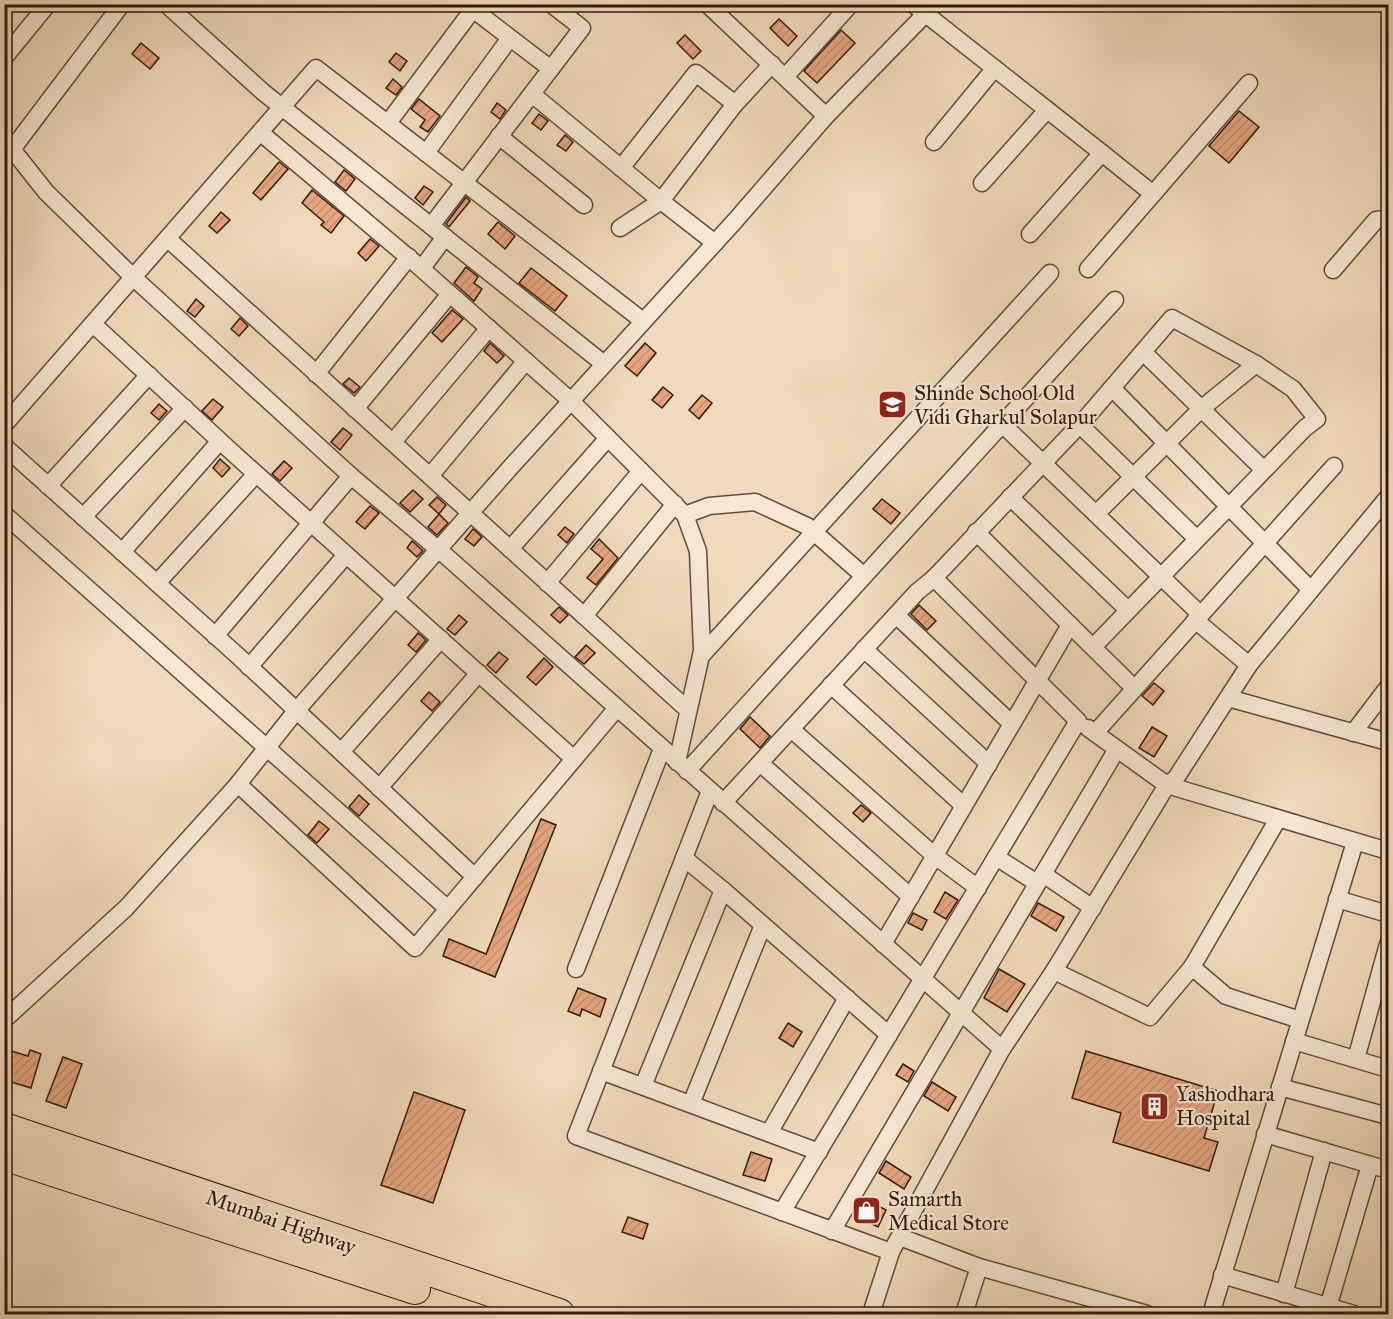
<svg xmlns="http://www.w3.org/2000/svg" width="1393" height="1319" font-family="'IM FELL Great Primer',serif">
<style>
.building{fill:url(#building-hatch);stroke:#32190c;stroke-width:1.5}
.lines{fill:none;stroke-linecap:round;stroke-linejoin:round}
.street-casing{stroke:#624938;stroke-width:19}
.highway-casing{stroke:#32190c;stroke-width:32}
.street{stroke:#f5e7d3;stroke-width:16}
.highway{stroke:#f0dabb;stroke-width:30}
.labels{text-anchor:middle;stroke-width:4.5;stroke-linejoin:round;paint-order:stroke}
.poi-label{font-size:21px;fill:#32190c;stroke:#f5e7d3;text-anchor:start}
.street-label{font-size:21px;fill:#32190c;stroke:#f5e7d3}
</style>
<defs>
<pattern id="building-hatch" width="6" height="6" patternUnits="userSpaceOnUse" patternTransform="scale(1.5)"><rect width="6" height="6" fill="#e5a680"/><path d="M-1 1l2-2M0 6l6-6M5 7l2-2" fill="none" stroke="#c58e6d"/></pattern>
</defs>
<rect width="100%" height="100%" fill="#f0dabb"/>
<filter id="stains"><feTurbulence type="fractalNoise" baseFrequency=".00333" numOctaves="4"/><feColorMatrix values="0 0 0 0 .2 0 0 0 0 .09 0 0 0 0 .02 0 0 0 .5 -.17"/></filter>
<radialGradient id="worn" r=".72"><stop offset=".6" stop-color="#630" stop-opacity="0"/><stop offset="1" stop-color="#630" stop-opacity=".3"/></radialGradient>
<g class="building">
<path d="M779,19L797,36L788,46L770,28Z"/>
<path d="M841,30L855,43L817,83L804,71Z"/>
<path d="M685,35L701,51L693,59L677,43Z"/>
<path d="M141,43L159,58L150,69L132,54Z"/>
<path d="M396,53L407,61L400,71L389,62Z"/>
<path d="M393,79L402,87L396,95L386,88Z"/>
<path d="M419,99L440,116L428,132L420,127L425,120L411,109Z"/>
<path d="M497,103L506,110L500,119L491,112Z"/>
<path d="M1239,111L1259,127L1229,163L1209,146Z"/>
<path d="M539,114L548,121L541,130L532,123Z"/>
<path d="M565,135L573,142L566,151L557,145Z"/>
<path d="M279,162L288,169L261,200L253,193Z"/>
<path d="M344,170L355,179L346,191L335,182Z"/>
<path d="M424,186L433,192L423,205L415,198Z"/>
<path d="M312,190L344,216L331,233L321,225L324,222L302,203Z"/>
<path d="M466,197L470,201L449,227L446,224Z"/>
<path d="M221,212L230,220L217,233L209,226Z"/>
<path d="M498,222L515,236L505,249L488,234Z"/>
<path d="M370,239L379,246L366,261L358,253Z"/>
<path d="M466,267L478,277L474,283L482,289L474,301L454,283Z"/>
<path d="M531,268L567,296L555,311L519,283Z"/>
<path d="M196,299L204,306L195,317L187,311Z"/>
<path d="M452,310L463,319L442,342L432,333Z"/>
<path d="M240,318L248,326L239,336L231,329Z"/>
<path d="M490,343L504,356L497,363L484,351Z"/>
<path d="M645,343L656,353L637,376L625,366Z"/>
<path d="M349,378L360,387L354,393L343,384Z"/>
<path d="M663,387L673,395L662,408L652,400Z"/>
<path d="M702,395L712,403L699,419L689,410Z"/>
<path d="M213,399L223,407L212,420L202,411Z"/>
<path d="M159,404L167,411L159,420L151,413Z"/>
<path d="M343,428L352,435L340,450L331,442Z"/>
<path d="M220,459L230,468L222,477L213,468Z"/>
<path d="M284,461L292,468L280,481L272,474Z"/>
<path d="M413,490L423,499L410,512L400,503Z"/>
<path d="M437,497L446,505L439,514L429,505Z"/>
<path d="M882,499L900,513L891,524L873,509Z"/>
<path d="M370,506L379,513L365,529L356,522Z"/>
<path d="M439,514L448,523L437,535L428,527Z"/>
<path d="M565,527L574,534L567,543L558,535Z"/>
<path d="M473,529L482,537L474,546L465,539Z"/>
<path d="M599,539L618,558L596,585L587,578L603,559L591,549Z"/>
<path d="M412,541L423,551L417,557L407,548Z"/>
<path d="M919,605L936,621L927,630L911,614Z"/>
<path d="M559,607L568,615L560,623L551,615Z"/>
<path d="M459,615L467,622L455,635L447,629Z"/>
<path d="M418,633L426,640L416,652L408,645Z"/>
<path d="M586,645L595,653L584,664L575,657Z"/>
<path d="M499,652L508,659L496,673L487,665Z"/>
<path d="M544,658L553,667L536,685L527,677Z"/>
<path d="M1154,683L1164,691L1153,705L1142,696Z"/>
<path d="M429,692L440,702L432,711L421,701Z"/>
<path d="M750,717L770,736L760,748L740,729Z"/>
<path d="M1152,727L1167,736L1154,757L1139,748Z"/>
<path d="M359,795L369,804L359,816L349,807Z"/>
<path d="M861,805L871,813L863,822L853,813Z"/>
<path d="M541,819L556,825L495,977L443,956L449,939L486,954Z"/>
<path d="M319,821L329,829L317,843L308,835Z"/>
<path d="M945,892L958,900L946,919L934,912Z"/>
<path d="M1038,903L1064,917L1056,931L1031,916Z"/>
<path d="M913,913L927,920L922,930L908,923Z"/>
<path d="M999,969L1025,984L1007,1012L984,998Z"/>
<path d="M578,988L606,999L600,1017L582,1009L580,1016L568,1011Z"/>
<path d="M788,1023L802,1032L793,1047L779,1038Z"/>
<path d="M4,1049L28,1056L30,1050L41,1054L31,1088L8,1081L9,1078L4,1076Z"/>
<path d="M1086,1051L1218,1091L1204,1138L1218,1142L1209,1171L1113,1142L1121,1113L1072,1098Z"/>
<path d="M63,1057L82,1064L66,1108L46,1101Z"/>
<path d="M903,1064L914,1071L908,1082L896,1075Z"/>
<path d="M932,1082L956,1097L948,1111L924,1096Z"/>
<path d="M414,1092L465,1110L433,1203L381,1185Z"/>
<path d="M751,1152L772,1159L765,1181L743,1175Z"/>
<path d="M886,1161L911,1177L904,1189L879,1173Z"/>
<path d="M864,1198L886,1210L878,1227L854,1215Z"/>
<path d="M628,1217L648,1224L643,1239L622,1232Z"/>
</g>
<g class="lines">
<defs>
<g id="street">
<path d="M166,4L263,92L604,364"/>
<path d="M466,4L551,69"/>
<path d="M707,4L826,116"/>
<path d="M913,4L1102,153L1030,234"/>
<path d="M4,58L48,4"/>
<path d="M785,77L851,4"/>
<path d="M532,94L661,201L735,104L772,64"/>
<path d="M388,123L477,4"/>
<path d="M261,133L415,263L571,401L685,515L698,551L702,651L677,762"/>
<path d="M499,136L584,205"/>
<path d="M4,139L46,192L134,278L351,476L446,556L1002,1049"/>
<path d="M934,142L994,69"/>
<path d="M426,153L510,38"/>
<path d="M4,160L122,4"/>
<path d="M621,168L696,73L735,104"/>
<path d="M982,183L1047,110"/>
<path d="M1153,194L1249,83"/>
<path d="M431,226L582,28L551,4"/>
<path d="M620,228L661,201L715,243"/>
<path d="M168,239L688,710"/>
<path d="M422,268L445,237"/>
<path d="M1088,269L1153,194L1102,153"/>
<path d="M1333,270L1376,220L1384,219L1388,223"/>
<path d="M93,324L233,453L574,759"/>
<path d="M1143,352L1264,470"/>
<path d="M316,374L409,257"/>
<path d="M1112,388L1311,590"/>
<path d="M355,409L450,294"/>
<path d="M1002,424L1200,614"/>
<path d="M4,425L316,68L643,321"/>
<path d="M1080,425L1197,539"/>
<path d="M393,442L489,328"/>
<path d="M4,446L237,655L475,877"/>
<path d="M430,476L526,361"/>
<path d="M48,486L149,375"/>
<path d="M1010,497L1128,610"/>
<path d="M4,514L448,909"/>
<path d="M1096,514L1201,409L1256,364"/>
<path d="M685,515L709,506L755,502L807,526L864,576"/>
<path d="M83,517L185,408"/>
<path d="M976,532L1134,688"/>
<path d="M510,549L608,438"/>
<path d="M122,552L220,441"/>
<path d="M157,583L256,474"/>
<path d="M547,583L641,471"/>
<path d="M896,615L1012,724"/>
<path d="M584,616L675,504"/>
<path d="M1195,620L1249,665"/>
<path d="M215,636L351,476"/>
<path d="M864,649L989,764"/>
<path d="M701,656L1050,273"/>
<path d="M249,667L346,555"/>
<path d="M831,685L964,806"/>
<path d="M1228,698L1388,742"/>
<path d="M617,708L415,948L238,784L296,711L509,469L734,222L826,116L935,4"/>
<path d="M1088,728L1167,785L1388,851"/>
<path d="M791,729L935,856L978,888"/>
<path d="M1095,733L1334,466"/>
<path d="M1353,733L1388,687"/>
<path d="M341,752L441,639"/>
<path d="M760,763L911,897"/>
<path d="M687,771L1115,300"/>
<path d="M379,788L479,673"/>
<path d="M710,791L576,1136L891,1252"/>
<path d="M723,803L917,592L934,578L1086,418L1172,318L1256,364L1293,389L1317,419L1305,428L1093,647"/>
<path d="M996,857L1037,883"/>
<path d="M684,858L723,890"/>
<path d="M1043,874L1093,908"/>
<path d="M1337,899L1388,914"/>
<path d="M883,944L1070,625"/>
<path d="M1192,967L1278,819"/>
<path d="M576,969L662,749"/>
<path d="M1054,971L1150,1017L1192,967L1226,996L1300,1020"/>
<path d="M4,1020L126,908L238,784"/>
<path d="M1294,1041L1388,1069"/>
<path d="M1356,1059L1388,944"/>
<path d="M601,1071L819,1152"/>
<path d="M643,1086L723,890L889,1035"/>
<path d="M1280,1087L1388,1116"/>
<path d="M691,1104L763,925"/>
<path d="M769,1133L847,998"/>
<path d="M1265,1134L1388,1170"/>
<path d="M782,1212L1078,721L934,578"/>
<path d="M832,1231L1117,749"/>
<path d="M900,1237L979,1267L1147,1314"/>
<path d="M1222,1275L1354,1314"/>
<path d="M1284,1294L1324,1151"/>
<path d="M871,1314L891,1252L1002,1049L1054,971L1167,785L1176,778L1249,665L1388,497"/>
<path d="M964,1314L979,1267"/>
<path d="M1211,1314L1355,842"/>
<path d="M1326,1314L1370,1165"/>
</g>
<g id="highway">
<path d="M4,1128L559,1314"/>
<path d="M4,1155L415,1289"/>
</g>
</defs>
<use href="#street" class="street-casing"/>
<use href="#highway" class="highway-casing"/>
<use href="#street" class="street"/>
<use href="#highway" class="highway"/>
</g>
<defs>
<symbol id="school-square" viewBox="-11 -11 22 22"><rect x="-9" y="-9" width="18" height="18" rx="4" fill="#8f2418" stroke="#f5e7d3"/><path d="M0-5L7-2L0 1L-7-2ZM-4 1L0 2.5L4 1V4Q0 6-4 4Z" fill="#fff"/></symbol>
<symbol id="building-square" viewBox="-11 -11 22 22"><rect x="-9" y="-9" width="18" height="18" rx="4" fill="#8f2418" stroke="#f5e7d3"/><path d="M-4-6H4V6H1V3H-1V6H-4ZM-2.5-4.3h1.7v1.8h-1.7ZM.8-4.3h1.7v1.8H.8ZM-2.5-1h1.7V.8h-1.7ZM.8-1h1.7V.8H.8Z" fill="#fff"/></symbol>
<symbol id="shop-square" viewBox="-11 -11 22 22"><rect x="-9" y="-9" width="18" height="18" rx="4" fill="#8f2418" stroke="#f5e7d3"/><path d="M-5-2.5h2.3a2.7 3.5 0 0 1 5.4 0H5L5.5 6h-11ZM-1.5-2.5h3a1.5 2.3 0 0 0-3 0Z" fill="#fff"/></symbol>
</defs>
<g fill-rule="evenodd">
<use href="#school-square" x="876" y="388" width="33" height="33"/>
<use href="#building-square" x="1138" y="1090" width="33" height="33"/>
<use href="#shop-square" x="850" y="1194" width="33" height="33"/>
</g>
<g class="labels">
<g class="poi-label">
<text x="914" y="400">Shinde School Old<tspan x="914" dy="24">Vidi Gharkul Solapur</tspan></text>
<text x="1176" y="1101">Yashodhara<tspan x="1176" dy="24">Hospital</tspan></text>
<text x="888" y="1206">Samarth<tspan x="888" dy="24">Medical Store</tspan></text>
</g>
<g class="street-label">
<text transform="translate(281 1222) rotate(19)" y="7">Mumbai Highway</text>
</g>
</g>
<rect width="1393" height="1319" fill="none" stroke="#f0dabb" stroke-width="24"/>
<rect x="6" y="6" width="1381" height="1307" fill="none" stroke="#32190c" stroke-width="3"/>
<rect x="12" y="12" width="1369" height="1295" fill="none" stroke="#32190c" stroke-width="1.5"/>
<rect width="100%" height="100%" filter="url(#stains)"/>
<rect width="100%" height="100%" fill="url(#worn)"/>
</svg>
